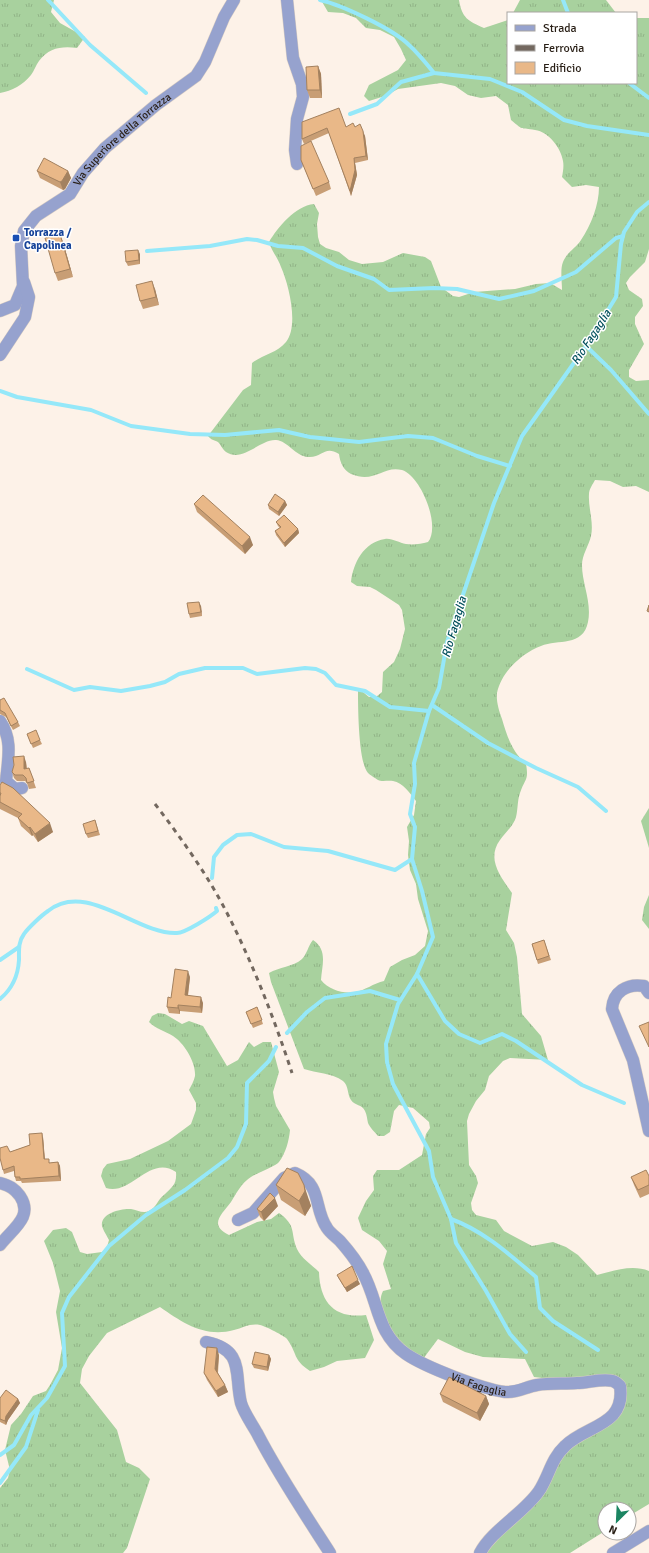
<svg xmlns="http://www.w3.org/2000/svg" width="649" height="1553" font-family="Signika,sans-serif">
<style>
.grass{fill:url(#grass-tufts)}
.lines{fill:none;stroke-linecap:round;stroke-linejoin:round}
.stream{stroke:#95e8f9;stroke-width:4}
.minor-casing{stroke:#d7ccc2;stroke-width:13}
.minor{stroke:#96a2ce;stroke-width:12}
.rail{stroke:#73685f;stroke-width:3;stroke-dasharray:5 5;stroke-linecap:butt}
.wall{fill:#c89e75}
.shaded-wall{fill:#a3815f}
.building{fill:#e9b888;stroke:#a3815f}
.transit-dot{fill:#1a4fb4;stroke:#fff;stroke-width:1.5}
.labels{text-anchor:middle;stroke-width:3;stroke-linejoin:round;paint-order:stroke}
.street-label{font-size:11px;fill:#291f16;stroke:#fff}
.transit-label{font-size:11px;font-weight:bold;fill:#164399;stroke:#fff;text-anchor:start}
.water-label{font-size:12px;font-style:italic;fill:#03505d;stroke:#fff}
</style>
<defs>
<pattern id="grass-tufts" width="24" height="20" patternUnits="userSpaceOnUse"><rect width="24" height="20" fill="#a8d19e"/><path d="M3 7l-1-3M5 7V3M7 7l1-3M15 17l-1-3M17 17v-4M19 17l1-3" fill="none" stroke="#91b387"/></pattern>
</defs>
<rect width="100%" height="100%" fill="#fdf2e8"/>
<g class="grass">
<path d="M0,0H54L51,12L60,23L85,37L77,48C61,46 49,48 39,61C36,65 34,71 31,75C23,85 12,91 0,93Z"/>
<path d="M321,0H459C462,18 468,21 484,28L508,20V83H636V18H649V249L645,262L630,277L626,283L629,290L642,299L643,306L635,317V324L644,344L629,370V377L636,381L649,380V492L636,486L623,487L610,481L595,480C593,484 589,489 589,494C588,508 594,522 591,536C589,545 582,555 582,565C582,584 592,602 588,622C583,647 558,639 541,646C522,653 501,672 497,693C496,701 499,711 502,719C507,736 512,752 526,764C529,781 525,778 520,793C517,801 518,813 515,820C511,828 505,833 500,840C486,859 501,877 512,893L506,930L514,943L517,957L522,1014L541,1036L548,1060L510,1058L503,1061L489,1076L485,1090L476,1101L469,1114L467,1121L469,1165L476,1176L478,1183L471,1203L472,1210L476,1215L496,1220L504,1231L532,1246L553,1242L566,1247L578,1255L597,1275C613,1271 632,1264 649,1271V1504L629,1516V1509H605V1531L570,1553H484L558,1458L573,1443L616,1416L620,1378C604,1369 582,1380 565,1380C555,1381 544,1378 534,1377L525,1359L483,1357L465,1352L438,1339L423,1359C398,1344 391,1342 383,1312C381,1305 379,1299 383,1291L391,1289L383,1264L387,1251L379,1241L362,1230L358,1218L366,1201L374,1190L373,1176L377,1170H399L422,1155L426,1134L430,1128L429,1122L413,1108L399,1105L394,1111L390,1132L384,1136H378C375,1132 370,1128 368,1123C367,1119 367,1115 365,1111C362,1104 355,1106 351,1100C347,1094 349,1086 343,1081C332,1073 316,1073 304,1069L271,982L269,973C279,967 293,967 302,959C307,954 308,946 313,940C328,950 322,965 321,980C329,990 343,994 355,992C364,991 374,983 384,981L390,967L402,960L415,955L425,946L428,931L418,899L416,884L410,870L408,855L409,841L407,827L414,815L416,801C410,793 403,783 393,781C388,780 382,782 378,780C375,778 370,775 368,773C358,762 358,704 358,688L369,697H376L382,692L383,672L394,662L400,649L405,629L402,610L399,605L376,590L370,587L357,586L351,582C353,563 364,542 385,539C392,538 399,543 406,544C413,545 421,544 428,542C441,526 421,476 402,470C383,465 375,484 351,474C343,470 340,462 339,454C324,445 323,458 308,457C295,456 288,441 276,440C260,439 243,463 226,452C223,450 221,445 218,442C214,440 211,440 208,436L243,390L251,385L252,363C262,355 277,353 286,342C299,326 289,285 281,267C278,258 272,252 269,242C278,227 295,206 314,204L319,213L317,224L318,237L320,244L326,248L339,252L349,260L362,264L383,262L403,253L425,257L431,261L441,287L453,296L459,297L474,292L515,289L536,284L550,283L562,290C562,282 560,269 563,262C567,252 576,248 581,240C591,225 599,205 599,187L586,185L572,187L562,177C563,172 564,166 563,161C561,148 549,132 535,130C520,127 525,132 511,120L508,105L496,96L481,98L468,95L455,86L441,83L398,89L385,96L369,101L364,96L369,85L398,70L406,60L401,49L394,37L380,30L366,28L356,18L343,13L328,12Z"/>
<path d="M520,0H606L616,13H513Z"/>
<path d="M649,808V848L641,821Z"/>
<path d="M649,895V929L642,920L644,907Z"/>
<path d="M158,1013L165,1014L182,1024L189,1021L203,1026L227,1066L238,1060L249,1042L254,1047L263,1042H271L279,1072L273,1092L274,1098L276,1106L290,1130C289,1140 286,1153 279,1162C275,1167 255,1173 247,1180C240,1186 236,1194 231,1202C222,1214 208,1225 229,1235L257,1222L271,1219L279,1213C297,1226 290,1232 297,1249C301,1258 312,1265 319,1272C320,1302 334,1319 366,1315L374,1340L365,1358L337,1361L324,1367L310,1371C292,1359 298,1354 287,1339C285,1336 265,1326 260,1325C250,1323 243,1328 234,1330C205,1338 183,1323 160,1307L107,1333L89,1356L82,1369L80,1383L117,1430L126,1462L139,1468L150,1479L127,1548L123,1553H0V1488L8,1478L10,1470L5,1450L11,1425L21,1414L33,1396L46,1391L50,1385L58,1370L62,1348L56,1312L60,1291L53,1263L44,1241L53,1230L66,1228L72,1232L80,1252L87,1254L102,1252L107,1247L109,1240C107,1236 103,1230 102,1226C100,1213 122,1208 131,1209C137,1210 143,1214 149,1211C156,1208 158,1199 164,1195C172,1187 177,1185 176,1172C150,1154 131,1196 106,1188L101,1176L103,1169L107,1164L130,1159L168,1141L191,1124L196,1110V1103L189,1090C191,1086 194,1081 195,1076C196,1062 184,1043 173,1036C165,1031 156,1029 149,1022L152,1016Z"/>
</g>
<g class="lines">
<g class="stream">
<path d="M48,0L90,45L146,93"/>
<path d="M320,0C342,5 393,29 409,45C418,53 426,63 434,73L490,79L522,92L564,120L587,126L649,135"/>
<path d="M563,0L568,13"/>
<path d="M629,83L649,98"/>
<path d="M350,114L377,104L401,82L434,73"/>
<path d="M147,251L210,246L247,239L257,240L278,246L303,248L337,266L374,279L389,290L434,288L457,289L499,299L534,291L576,272L616,238L623,236"/>
<path d="M586,346L611,370L649,414"/>
<path d="M0,391L17,397L91,410L131,426L190,434L225,435L279,430L310,437L359,442L408,436L433,438L477,456L510,466"/>
<path d="M27,669L74,690L90,687L121,691L150,686L165,682L179,674L205,668H243L257,674L305,668L316,669L325,673L336,685L365,691L390,707L429,711"/>
<path d="M432,705L488,743L536,768L578,787L606,811"/>
<path d="M412,859L422,891L433,937L417,974L398,1004L386,1044L387,1062L393,1084L429,1151L433,1177L451,1219L456,1243L486,1291L510,1334L526,1352"/>
<path d="M212,878L214,857L223,845L237,835L251,834L284,847L328,851L395,870L412,859L415,827L410,814L415,784L414,763L429,711L439,688L447,642L494,503L522,436L586,346L616,297L621,244L624,232L637,212L649,202"/>
<path d="M0,960L19,947"/>
<path d="M417,974L445,1021L459,1034L480,1043L502,1034L516,1041L582,1085L624,1103"/>
<path d="M0,999C12,989 18,977 19,960C19,951 18,942 24,934C28,928 42,915 48,911C87,880 137,935 177,933C185,933 210,917 217,911L216,908"/>
<path d="M287,1033L307,1012L325,998L370,991L400,1000"/>
<path d="M451,1219C484,1231 510,1255 536,1277L540,1308L553,1321L598,1350"/>
<path d="M0,1455L14,1445L31,1415L47,1398L65,1366L62,1313L69,1297L109,1246L146,1215L185,1190L228,1158L237,1147L246,1124L247,1083L269,1061L276,1047"/>
<path d="M0,1483L26,1447L38,1410"/>
</g>
<defs>
<g id="minor">
<path d="M287,0L293,58L302,84L303,97L297,119L295,150L297,164"/>
<path id="s1" d="M0,311L15,305L23,286L21,246L24,231L36,216L70,194L83,173L105,148L156,105L196,76L205,62L224,17L234,0"/>
<path d="M0,355L25,317L29,297L24,282"/>
<path d="M0,721C13,740 8,759 6,781L15,789L22,788"/>
<path d="M649,993L644,986C627,983 613,992 612,1009L633,1060L649,1131"/>
<path d="M0,1183C10,1186 14,1188 20,1196C34,1217 12,1229 0,1245"/>
<path id="s2" d="M238,1220L253,1213L284,1178L295,1173C323,1185 313,1208 327,1228C330,1233 336,1237 340,1241C348,1250 357,1261 363,1273C379,1302 376,1333 406,1354C425,1367 482,1389 505,1392C516,1393 526,1387 537,1385C550,1383 564,1384 577,1383C588,1383 602,1378 613,1381C616,1382 618,1384 620,1386C626,1426 586,1425 565,1446C551,1459 549,1476 539,1491C525,1512 491,1531 480,1553"/>
<path d="M206,1342C245,1350 234,1373 241,1403C244,1413 252,1424 257,1433C278,1474 305,1514 330,1553"/>
<path d="M613,1553L649,1531"/>
</g>
</defs>
<use href="#minor" class="minor-casing"/>
<use href="#minor" class="minor"/>
<path class="rail" d="M155,804C181,838 207,874 227,913C253,964 274,1018 292,1073"/>
</g>
<g class="wall">
<path d="M318,66L321,74L322,98H310L307,90Z"/>
<path d="M302,122L346,127H355L365,136L368,160L355,163L357,175L351,196L329,133L304,144L302,139Z"/>
<path d="M301,160L329,182L331,189L316,196Z"/>
<path d="M37,171H68L71,178L65,189L63,190L40,178Z"/>
<path d="M63,242L73,277L58,281L55,273Z"/>
<path d="M140,254V264L128,266L126,262Z"/>
<path d="M155,289L159,305L143,309L140,301Z"/>
<path d="M285,501L287,505L279,516L269,509L268,505Z"/>
<path d="M194,504L253,545L245,554L197,512Z"/>
<path d="M276,522L298,529L299,533L285,547L276,535L275,531L280,528L278,526Z"/>
<path d="M201,606L202,616L190,618L189,614Z"/>
<path d="M0,700L18,722L20,726L13,730L6,717L0,714Z"/>
<path d="M27,734L40,740L42,744L33,748Z"/>
<path d="M26,762L27,769L29,768L36,788L29,789L27,783L25,781H17L14,778L12,772Z"/>
<path d="M0,785L53,832L38,842L33,835L32,836L21,826L18,818L0,809Z"/>
<path d="M95,820L100,835L88,838L86,834Z"/>
<path d="M544,940L551,960L538,964L532,944Z"/>
<path d="M190,977L188,996L203,1003L202,1013L180,1011V1014L169,1013L167,1007L171,998Z"/>
<path d="M257,1007L263,1024L253,1028L246,1012Z"/>
<path d="M43,1137L45,1159L50,1163L58,1162L60,1166L61,1181L22,1183L21,1181H16L15,1177L14,1171L4,1174L3,1170L10,1152L30,1145Z"/>
<path d="M649,1176V1194L640,1198L634,1185L631,1177Z"/>
<path d="M276,1185L309,1200L311,1206L305,1216L281,1200Z"/>
<path d="M278,1206L264,1221L260,1217L257,1209Z"/>
<path d="M337,1275L360,1284L347,1292L339,1279Z"/>
<path d="M219,1355L218,1373L225,1385L228,1392L218,1397L207,1380L204,1373Z"/>
<path d="M269,1355L271,1359L268,1371L254,1368L252,1364Z"/>
<path d="M440,1394L486,1396L489,1404L480,1421L443,1402Z"/>
<path d="M0,1398L18,1399L20,1403L8,1420L6,1425L0,1422Z"/>
</g>
<g class="shaded-wall">
<path d="M318,66L321,74L322,98L320,90Z"/>
<path d="M363,131L365,136L368,160L366,156Z"/>
<path d="M354,158L355,163L357,175L351,196L350,191Z"/>
<path d="M68,171L71,178L65,189L63,190L60,182Z"/>
<path d="M60,234L63,242L73,277L70,269Z"/>
<path d="M138,250L140,254V264L139,260Z"/>
<path d="M152,281L155,289L159,305L156,297Z"/>
<path d="M285,501L287,505L279,516L278,512Z"/>
<path d="M298,529L299,533L285,547L284,543Z"/>
<path d="M250,537L253,545L245,554L242,546Z"/>
<path d="M199,602L201,606L202,616L201,612Z"/>
<path d="M24,756L26,762L27,775L24,769Z"/>
<path d="M50,823L53,832L38,842L35,834Z"/>
<path d="M30,827L33,835L32,836L29,828Z"/>
<path d="M188,971L190,977L187,1001L185,995Z"/>
<path d="M201,997L203,1003L202,1013L200,1007Z"/>
<path d="M178,1005L180,1011V1014L178,1008Z"/>
<path d="M42,1133L43,1137L45,1163L44,1159Z"/>
<path d="M58,1162L60,1166L61,1181L59,1176Z"/>
<path d="M304,1185L311,1206L305,1216L299,1201Z"/>
<path d="M275,1198L278,1206L264,1221L261,1212Z"/>
<path d="M358,1280L360,1284L347,1292L345,1288Z"/>
<path d="M217,1348L219,1355L217,1376L215,1369Z"/>
<path d="M269,1355L271,1359L268,1371L267,1367Z"/>
<path d="M225,1385L228,1392L218,1397L216,1391Z"/>
<path d="M486,1396L489,1404L480,1421L477,1413Z"/>
<path d="M18,1399L20,1403L8,1420L6,1425L5,1421L6,1416Z"/>
</g>
<g class="building">
<path d="M318,66L320,90H307L306,67Z"/>
<path d="M339,108L346,127L353,123L355,127L360,124L363,131L366,156L354,158L355,170L350,191L327,128L302,139V122Z"/>
<path d="M311,141L329,182L313,189L301,160V146Z"/>
<path d="M44,158L68,171L62,181L60,182L37,171Z"/>
<path d="M60,234L70,269L55,273L45,238Z"/>
<path d="M138,250L139,260L126,262L125,251Z"/>
<path d="M152,281L156,297L140,301L136,285Z"/>
<path d="M275,494L285,501L278,512L268,505Z"/>
<path d="M203,495L250,537L242,546L194,504Z"/>
<path d="M284,515L298,529L284,543L275,531L281,527L276,522Z"/>
<path d="M199,602L201,612L189,614L187,603Z"/>
<path d="M649,605V612L647,611Z"/>
<path d="M4,698L18,722L11,726L5,713L0,710V700Z"/>
<path d="M36,730L40,740L31,744L27,734Z"/>
<path d="M24,756V769L29,768L34,781L27,783L26,778L23,775H15L12,772L14,765L13,757Z"/>
<path d="M2,782L13,788L50,823L35,834L30,827L29,828L18,818L22,814L0,802V796L1,793H0V785Z"/>
<path d="M95,820L98,831L86,834L83,824Z"/>
<path d="M544,940L549,956L537,960L532,944Z"/>
<path d="M175,969L188,971L185,995L201,997L200,1007L178,1005V1008L167,1007L168,997L171,998Z"/>
<path d="M257,1007L262,1020L251,1024L246,1012Z"/>
<path d="M649,1022V1047L639,1026Z"/>
<path d="M42,1133L44,1159H49V1163L58,1162L59,1176L20,1179V1177H15L14,1166L3,1170L0,1158V1148L7,1146L10,1152L30,1145L29,1134Z"/>
<path d="M287,1168L298,1173L304,1185L305,1191L299,1201L276,1185Z"/>
<path d="M646,1170L649,1176V1185L638,1190L631,1177Z"/>
<path d="M270,1193L275,1198L261,1212L257,1209Z"/>
<path d="M352,1266L358,1280L345,1288L337,1275Z"/>
<path d="M207,1347L217,1348L215,1369L225,1385L216,1391L204,1373Z"/>
<path d="M255,1352L269,1355L267,1367L252,1364Z"/>
<path d="M449,1377L486,1396L477,1413L440,1394Z"/>
<path d="M6,1390L18,1399L6,1416L5,1421L0,1419V1398Z"/>
</g>
<rect class="transit-dot" x="12" y="234" width="8" height="8" rx="2"/>
<g class="labels">
<g class="street-label">
<text dy="4" stroke="none"><textPath href="#s1" startOffset="228">Via Superiore della Torrazza</textPath></text>
<text dy="4" stroke="none"><textPath href="#s2" startOffset="372">Via Fagaglia</textPath></text>
</g>
<g class="transit-label">
<text x="24" y="236">Torrazza /<tspan x="24" dy="13">Capolinea</tspan></text>
</g>
<g class="water-label">
<text transform="translate(591 337) rotate(-57)" y="4">Rio Fagaglia</text>
<text transform="translate(454 627) rotate(-74)" y="4">Rio Fagaglia</text>
</g>
</g>
<rect x="507" y="12" width="130" height="72" fill="#ffffff" stroke="#a9a5a2"/>
<rect x="515" y="25" width="20" height="6" fill="#96a2ce" stroke="#a9a5a2"/>
<text x="543" y="32" font-size="12" fill="#291f16">Strada</text>
<rect x="515" y="45" width="20" height="6" fill="#73685f" stroke="#a9a5a2"/>
<text x="543" y="52" font-size="12" fill="#291f16">Ferrovia</text>
<rect x="515" y="62" width="20" height="12" fill="#e9b888" stroke="#a9a5a2"/>
<text x="543" y="72" font-size="12" fill="#291f16">Edificio</text>
<g transform="translate(617 1521) rotate(204)"><circle r="19" fill="#ffffff" stroke="#a9a5a2"/>
<path d="M0-3L7 15L0 10L-7 15Z" fill="#1b8562"/>
<text y="-6" font-size="11" font-weight="bold" text-anchor="middle" fill="#291f16">N</text>
</g>
</svg>
